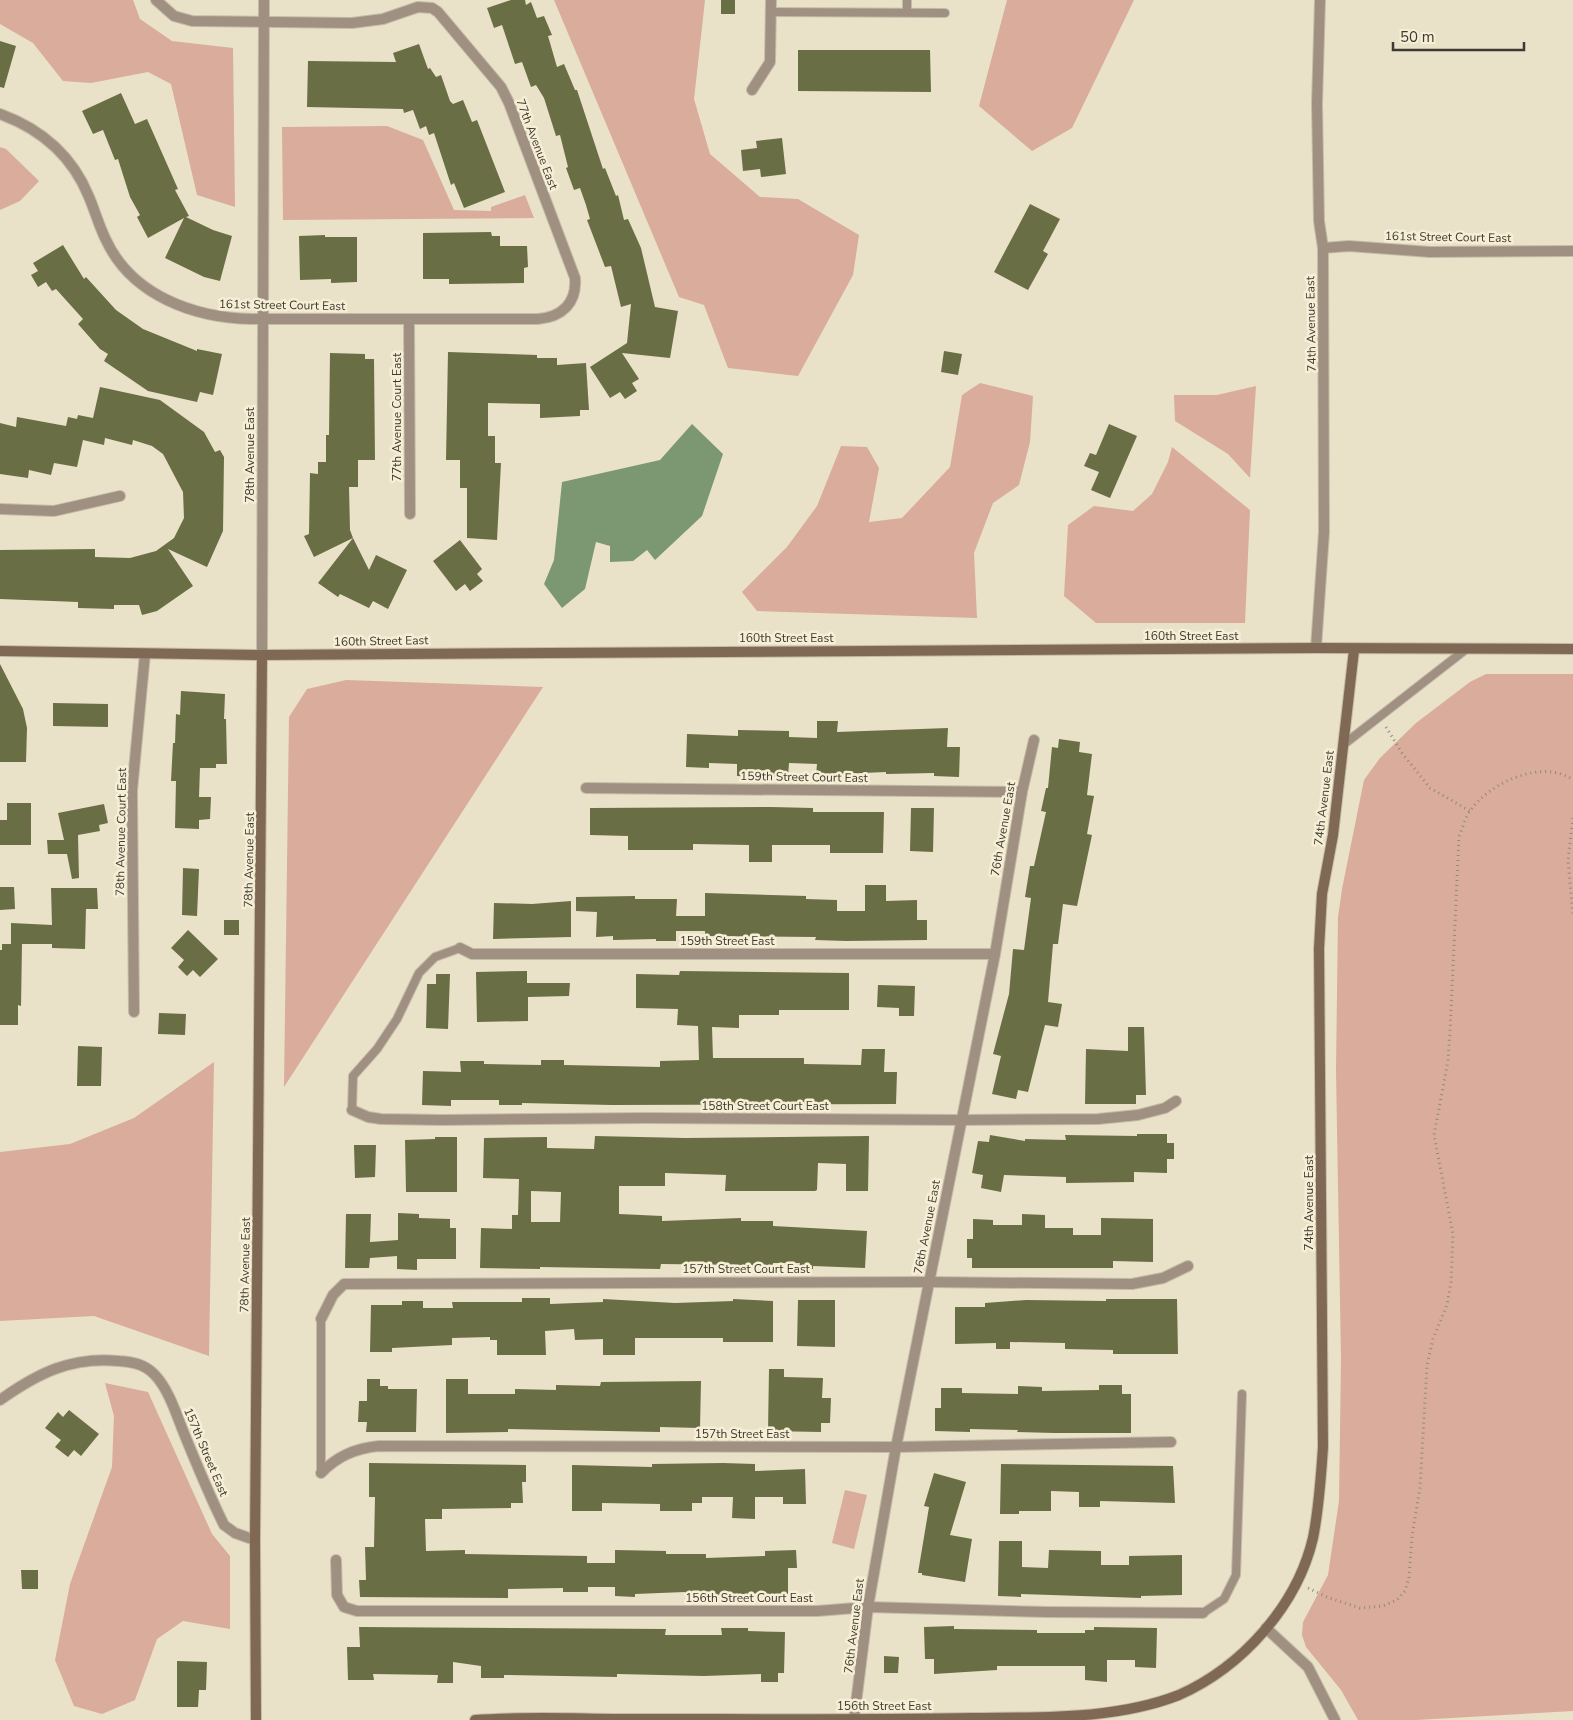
<svg xmlns="http://www.w3.org/2000/svg" width="1573" height="1720" font-family="'Nunito Sans',sans-serif">
<style>
.green{fill:#d9ac9c}
.water{fill:#7c9873}
.building{fill:#6a6e44;fill-rule:evenodd}
.lines{fill:none;stroke-linecap:round;stroke-linejoin:round}
.lane-casing{stroke:#c4bca8;stroke-width:10}
.street-casing{stroke:#c4bca8;stroke-width:12}
.secondary-casing{stroke:#c4bca8;stroke-width:12}
.path{stroke:#918a7a;stroke-width:3;stroke-dasharray:1 4;stroke-linecap:butt}
.lane{stroke:#a09082;stroke-width:8}
.street{stroke:#a09082;stroke-width:10}
.secondary{stroke:#806954;stroke-width:10}
.labels{text-anchor:middle;stroke-width:5;stroke-linejoin:round;paint-order:stroke}
.street-label{font-size:12px;fill:#3e3a31;stroke:#f7eed6}
</style>
<rect width="100%" height="100%" fill="#eae1c9"/>
<g class="green">
<path d="M0,0H133L140,19L172,41L233,48L235,207L197,195L171,84L148,72L91,83L63,81L33,43L0,24Z"/>
<path d="M554,0H705L694,99L710,154L760,197L798,199L859,235L853,275L798,376L728,368L704,305L679,297Z"/>
<path d="M1007,0H1134L1072,128L1032,151L979,106Z"/>
<path d="M387,126L423,140L454,210L491,211V207L525,195L534,218L283,220L282,127Z"/>
<path d="M0,147L6,149L39,181L20,201L0,210Z"/>
<path d="M980,383L1033,396L1030,442L1019,485L993,503L974,553L977,618L757,611L742,592L787,547L817,506L841,446L867,447L879,468L869,522L902,518L950,467L962,395Z"/>
<path d="M1256,386L1250,478L1228,454L1175,421L1174,395H1217Z"/>
<path d="M1172,447L1250,510L1245,623H1096L1064,596L1068,525L1094,506L1133,511L1152,494L1168,462Z"/>
<path d="M1486,674H1573V1711L1416,1720H1358L1341,1690L1306,1647L1302,1635L1303,1622L1328,1575L1339,1501L1341,1359L1336,1070L1338,917L1342,889L1364,780L1380,758L1416,723L1470,682Z"/>
<path d="M346,680L543,687L284,1087L289,717L307,689Z"/>
<path d="M214,1062L209,1356L94,1316L0,1321V1152L70,1144L134,1118Z"/>
<path d="M105,1383L148,1392L212,1534L230,1556V1629L183,1621L157,1639L135,1700L102,1714L74,1706L55,1660L70,1584L112,1467L114,1416Z"/>
<path d="M845,1490L867,1495L854,1549L832,1543Z"/>
</g>
<path class="water" d="M692,424L723,454L702,516L655,560L647,550L633,561L610,562V546L596,542L585,589L562,608L544,584L554,560L562,482L660,460Z"/>
<g class="building">
<path d="M511,0H525L526,5L531,2L537,18L544,16L552,35L548,36L557,67L564,64L575,90H577L603,169L605,168L616,196L618,195L624,220L628,219L641,248L655,307L678,311L670,358L622,353L639,379L632,383L637,391L625,399L620,392L610,398L590,367L627,343L631,304L621,307L611,266L605,267L587,220L590,219L586,205L580,188L574,190L566,168L568,167L560,135L556,136L544,98L536,85L531,87L522,62L515,64L502,25L494,28L487,8Z"/>
<rect x="721" y="0" width="14" height="14"/>
<path d="M0,41L16,46L4,88L0,87Z"/>
<path d="M419,44L428,69L430,68L436,77L441,75L450,101L453,104L463,100L472,122L477,120L505,192L464,208L454,183L451,185L434,133L429,135L426,126L420,129L413,110L404,113L403,109L307,107L308,61L396,62L393,53Z"/>
<path d="M798,50H930L931,92L798,91Z"/>
<path d="M121,93L135,124L147,119L178,189L175,190L189,216L186,217L213,230L232,236L220,281L204,277L165,258L184,218L148,238L137,217L140,215L130,197L118,159L115,160L103,130L93,134L82,111Z"/>
<path d="M782,138L786,174L761,177L760,169L743,171L741,150L757,148L756,141Z"/>
<path d="M1030,204L1060,219L1043,251L1048,254L1028,290L994,272Z"/>
<path d="M491,232L492,236H500V246H527L528,267L524,268V283L449,284V279H423V233Z"/>
<path d="M325,235V237H357V282L331,283V279L300,280L299,236Z"/>
<path d="M63,245L84,279L86,277L116,310L143,329L197,351V349L222,354L213,395L200,392L197,402L148,391L104,361L108,354L100,349L78,324L83,319L56,289L52,291L46,282L38,287L31,275L38,271L33,263Z"/>
<path d="M944,351L962,354L958,375L941,372Z"/>
<path d="M448,352L537,355V358H557V365L586,363L589,410H580V416L540,418V404L488,403V436H495V463H501L497,540L467,538V488H460V460H446Z"/>
<path d="M330,353L365,354V359H374L375,460H358V487H349L350,530L353,538L314,557L304,536L309,534L310,473L318,474V462H326V435H329Z"/>
<path d="M100,387L160,400L204,432L215,452L220,450L224,457L223,531L207,567L168,549L193,586L157,611L142,615L139,605H114V609L78,608V602L0,599V550L95,549V557L130,558L156,551L174,538L184,518L183,492L163,454L152,446L133,440L132,445L105,438L104,445L83,440L77,467L54,463L51,475L29,470L28,478L0,474V423L16,427L17,417L66,426L68,417L77,419L78,415L93,418Z"/>
<path d="M1109,424L1137,436L1110,498L1091,490L1099,472L1084,466L1090,453L1096,455Z"/>
<path d="M353,538L369,570L376,555L407,570L388,609L373,601L369,608L340,594L338,597L318,583Z"/>
<path d="M460,540L482,569L477,574L483,581L470,591L465,584L456,591L433,561Z"/>
<path d="M0,664L23,709L27,728L26,762H0Z"/>
<path d="M181,691L225,694L224,719H226L227,764H216V768H200L199,797H211L210,819L199,820V829L175,828L176,781H171L173,743H175L176,714L180,715Z"/>
<path d="M53,703L108,704V727L53,726Z"/>
<path d="M817,721H838L837,732L948,728L947,747H960L959,777L934,776V773L886,774V772L816,775L817,764L789,763L788,777L737,776V764L709,763V768L686,767L687,734L738,736V730L789,731V737L817,738Z"/>
<path d="M1059,739L1080,742L1079,752L1092,754L1087,795L1094,796L1087,834L1092,835L1077,906L1063,904L1058,944H1053L1048,1002L1062,1004L1058,1027L1045,1025L1028,1092L1018,1090L1016,1099L992,1094L1001,1056L993,1054L1009,994L1013,949L1024,950L1031,898L1025,897L1030,866H1034L1046,812L1041,811L1046,788H1048L1052,747L1058,748Z"/>
<path d="M7,803H31V845H0V820H7Z"/>
<path d="M104,804L108,823L99,825L100,831L78,835L79,878L72,879L67,854H48L47,840H64L58,813Z"/>
<path d="M771,807L813,808V812H884L883,853H830V845H772V862H749V845L693,844V850H628V836L590,835V808Z"/>
<path d="M911,808H934L933,852L910,851Z"/>
<path d="M183,868L199,869L197,916L182,915Z"/>
<path d="M865,885H886V901L917,900V920H927V940L846,941L815,940L816,937L705,936V931H676V941H656V939L613,940V936L596,937L597,912L576,911V897L635,896V899H677L676,916H705V893L806,896V899L837,900V911H865Z"/>
<path d="M0,887H14L15,909L0,910Z"/>
<path d="M51,888H97L98,909H86L85,949L52,948V944H11V923L52,925Z"/>
<path d="M571,901V937L493,939L494,903L532,904Z"/>
<rect x="224" y="920" width="15" height="15"/>
<path d="M188,930L218,959L200,977L193,970L187,976L178,967L184,960L171,948Z"/>
<path d="M2,944H22L21,1006L18,1005V1025H0V950H2Z"/>
<path d="M527,971V983H570L569,996L528,997V1021L477,1022L476,972Z"/>
<path d="M680,971L849,973V1010H779V1015H739V1028L712,1027L713,1058H804V1064L861,1065L862,1049H885L884,1072H897L896,1104L612,1105L522,1103V1105H499V1100H451V1106L422,1105L423,1071L461,1072L460,1061H484V1064L541,1065V1060H564V1065L660,1067V1061L699,1060L698,1026L677,1025L678,1009L636,1008V974L679,975Z"/>
<path d="M436,974H450L448,1029L426,1028L427,984H436Z"/>
<path d="M878,985L915,986L914,1016H899V1008L877,1007Z"/>
<path d="M159,1013L186,1014L185,1035L158,1034Z"/>
<path d="M1128,1027H1144L1146,1095H1136V1104H1085L1086,1049L1128,1051Z"/>
<path d="M78,1046L102,1047L101,1086H77Z"/>
<path d="M1137,1134H1167V1143H1174V1159H1167V1173L1134,1172V1182L1066,1183V1177L1004,1175L1001,1192L981,1188L983,1175L972,1173L978,1141L989,1142L990,1135L1025,1141V1139L1066,1140L1065,1135L1137,1136Z"/>
<path d="M595,1136L685,1138L869,1136L868,1191H846V1164L818,1163L817,1190L815,1191H725L726,1175L665,1173V1186H619V1214L662,1216V1221L741,1218V1221H773V1226L867,1231L865,1268L813,1266V1269H799L800,1263H773V1267H749V1265L661,1264L660,1269L540,1267V1269L480,1268L481,1228L512,1229V1215H518L519,1179L483,1178L484,1138L547,1137V1148L594,1149ZM531,1191L561,1192L560,1222H531Z"/>
<path d="M435,1137H457V1192H406L405,1140L435,1139Z"/>
<path d="M354,1145H376L375,1177L355,1178Z"/>
<path d="M398,1213L419,1214V1218L450,1219V1228H456V1259H417V1270L397,1269V1256L370,1258L369,1268H345L346,1214H371L370,1242L398,1240Z"/>
<path d="M1022,1214L1045,1215V1228H1073V1235H1101V1218L1153,1219V1262L1113,1261V1268H972V1258H967V1239H973V1219L993,1220V1225H1022Z"/>
<path d="M522,1298H550V1304L603,1302V1299L675,1303L733,1301V1299L773,1301V1342H723V1338H635V1355H603V1339L575,1340L574,1329L545,1331L546,1355H497V1340H490V1337L452,1338V1345L392,1348V1352H370L371,1305H402V1301H423V1308H453L452,1302H522Z"/>
<path d="M1106,1299H1177L1178,1354H1113V1350L1065,1349V1343L1010,1342V1349H996V1343L955,1344V1307H985V1303L1026,1300L1106,1301Z"/>
<path d="M798,1300H835V1347L797,1346Z"/>
<path d="M769,1369H784V1377L823,1378L822,1398H831L830,1423H821V1432L768,1431Z"/>
<path d="M367,1379H380V1386H388V1389H417L416,1432H366L367,1422H358L359,1401H367Z"/>
<path d="M446,1379H468V1394H515V1389L556,1390V1385L600,1386L601,1382L701,1381L700,1428L660,1427V1432L508,1429V1432L446,1433Z"/>
<path d="M1099,1385H1122V1394H1131V1433H1054L1017,1432L1018,1430L970,1429V1432L935,1431V1408H941V1388H962V1393L1018,1394V1386L1042,1387V1391L1099,1390Z"/>
<path d="M69,1410L99,1434L81,1456L74,1450L68,1457L55,1447L61,1440L45,1428L58,1412L63,1417Z"/>
<path d="M369,1463L526,1465V1482H522L523,1503H511V1508L442,1509V1519H425L426,1551L465,1550V1554L587,1556V1563H615V1550L666,1551V1554H706V1558L765,1556V1551L796,1550L797,1568H788V1597H766V1593L685,1597V1592L635,1594V1597L615,1596V1587H588V1592H563V1588L508,1589V1598L360,1597L359,1580H366L365,1547H374L375,1497H369Z"/>
<path d="M723,1463L755,1464V1471L805,1469L806,1504H783V1497H755V1519L732,1518L733,1497H702V1503H692V1511H660V1504L602,1503V1511H572V1465L652,1467V1464Z"/>
<path d="M1001,1464L1173,1466L1175,1503L1100,1501V1507H1079V1492L1051,1491V1511H1019V1514H1000Z"/>
<path d="M934,1473L966,1482L950,1535L972,1539L965,1582L922,1575V1573H918L929,1507L924,1506Z"/>
<path d="M999,1541H1022V1567L1048,1568L1049,1550L1101,1551V1565H1129V1556L1182,1555V1595L1141,1596V1598L1021,1594V1597L998,1596Z"/>
<path d="M21,1570H38V1589H22Z"/>
<path d="M954,1626V1629L1037,1630V1633H1085V1630H1094V1627L1157,1628L1156,1668L1135,1667V1660H1107V1682L1085,1680V1666H997V1670L934,1674V1659H925L924,1627Z"/>
<path d="M359,1627L666,1629L665,1635H722L721,1628H748V1631L785,1632L784,1673H778V1682H761V1674L704,1676L617,1674V1677L504,1675V1678H481V1666L453,1662V1683H437L438,1675L373,1674L374,1680H348L347,1647H360Z"/>
<path d="M884,1656L899,1657L898,1673H884Z"/>
<path d="M177,1661L207,1662L206,1690H199L198,1707H177Z"/>
</g>
<g class="lines">
<defs>
<g id="lane">
<path d="M771,12L945,13"/>
<path d="M907,12V0"/>
<path d="M1343,745L1465,650"/>
<path d="M352,1110L353,1076L377,1049L397,1019L419,973L435,957L460,948"/>
<path d="M321,1473V1319"/>
<path d="M1203,1613L1224,1599L1236,1575L1242,1394"/>
</g>
<g id="street">
<path d="M752,90L770,62L771,0"/>
<path d="M0,114C41,129 72,155 89,197C95,211 99,226 106,240C132,296 195,318 252,319H538C562,317 577,303 575,278L509,103L501,87L438,12L432,8L418,7L383,19L352,23L192,21L174,16L156,0"/>
<path d="M1323,248L1349,246L1430,252L1573,251"/>
<path d="M409,319L410,514"/>
<path d="M0,509L54,511L120,496"/>
<path d="M1316,648L1324,532L1323,248L1319,221L1317,104L1320,0"/>
<path d="M262,655L264,0"/>
<path d="M586,788L1022,792"/>
<path d="M460,948L472,954H995"/>
<path d="M134,1012L132,791L145,654"/>
<path d="M352,1110L368,1117L381,1119L442,1120L646,1118L961,1120L1098,1119L1138,1115L1165,1108L1176,1101"/>
<path d="M321,1319L333,1295L344,1284L928,1282L1132,1284L1163,1278L1188,1266"/>
<path d="M0,1400C38,1373 72,1356 119,1361C133,1362 144,1364 154,1374C168,1388 176,1413 183,1431C196,1463 209,1495 224,1525L235,1533L255,1540"/>
<path d="M321,1473C337,1456 356,1448 379,1446L896,1447L1171,1442"/>
<path d="M336,1560L337,1595L344,1607L357,1611H817L868,1607L1047,1612L1203,1613"/>
<path d="M1266,1628L1308,1667L1335,1720"/>
<path d="M854,1719L868,1607L896,1447L995,954L1022,792L1034,740"/>
</g>
<g id="secondary">
<path d="M0,651L262,655L1316,648L1573,649"/>
<path d="M256,1720L255,1540L262,655"/>
<path d="M475,1720C527,1716 581,1719 633,1719C746,1719 860,1720 973,1718C1042,1717 1115,1720 1179,1695C1242,1667 1297,1606 1313,1538C1319,1508 1321,1478 1323,1447L1319,949L1322,894L1333,835L1354,650"/>
</g>
</defs>
<use href="#lane" class="lane-casing"/>
<use href="#street" class="street-casing"/>
<use href="#secondary" class="secondary-casing"/>
<g class="path">
<path d="M1386,727L1402,753L1430,788L1470,811"/>
<path d="M1573,818L1568,860L1573,916"/>
<path d="M1308,1588L1329,1598L1360,1608L1383,1606L1397,1600L1405,1591L1409,1578L1412,1536L1420,1488L1427,1365L1433,1339L1447,1305L1451,1282L1453,1234L1434,1135L1448,1061L1450,1032L1459,836C1463,828 1465,818 1470,811C1489,783 1543,758 1573,780"/>
</g>
<use href="#lane" class="lane"/>
<use href="#street" class="street"/>
<use href="#secondary" class="secondary"/>
</g>
<g class="labels">
<g class="street-label">
<text transform="translate(537 144) rotate(69)" y="4">77th Avenue East</text>
<text transform="translate(1448 237) rotate(1)" y="4">161st Street Court East</text>
<text transform="translate(282 305) rotate(1)" y="4">161st Street Court East</text>
<text transform="translate(1311 324) rotate(-91)" y="4">74th Avenue East</text>
<text transform="translate(397 417) rotate(-90)" y="4">77th Avenue Court East</text>
<text transform="translate(250 455) rotate(-90)" y="4">78th Avenue East</text>
<text x="1191" y="640">160th Street East</text>
<text x="786" y="642">160th Street East</text>
<text transform="translate(381 641) rotate(-1)" y="4">160th Street East</text>
<text transform="translate(804 777) rotate(1)" y="4">159th Street Court East</text>
<text transform="translate(1324 798) rotate(-83)" y="4">74th Avenue East</text>
<text transform="translate(1003 829) rotate(-80)" y="4">76th Avenue East</text>
<text transform="translate(121 832) rotate(-89)" y="4">78th Avenue Court East</text>
<text transform="translate(249 860) rotate(-89)" y="4">78th Avenue East</text>
<text x="727" y="945">159th Street East</text>
<text x="765" y="1110">158th Street Court East</text>
<text transform="translate(1309 1203) rotate(-90)" y="4">74th Avenue East</text>
<text transform="translate(927 1227) rotate(-79)" y="4">76th Avenue East</text>
<text transform="translate(245 1265) rotate(-89)" y="4">78th Avenue East</text>
<text x="746" y="1273">157th Street Court East</text>
<text x="742" y="1438">157th Street East</text>
<text transform="translate(206 1452) rotate(67)" y="4">157th Street East</text>
<text x="749" y="1602">156th Street Court East</text>
<text transform="translate(854 1626) rotate(-83)" y="4">76th Avenue East</text>
<text x="884" y="1710">156th Street East</text>
</g>
</g>
<path d="M1393 42v8h131v-8" fill="none" stroke="#3e3a31" stroke-width="2.5"/>
<text x="1400" y="42" font-size="15" fill="#3e3a31" stroke="#f7eed6" stroke-width="4" paint-order="stroke">50 m</text>
</svg>
